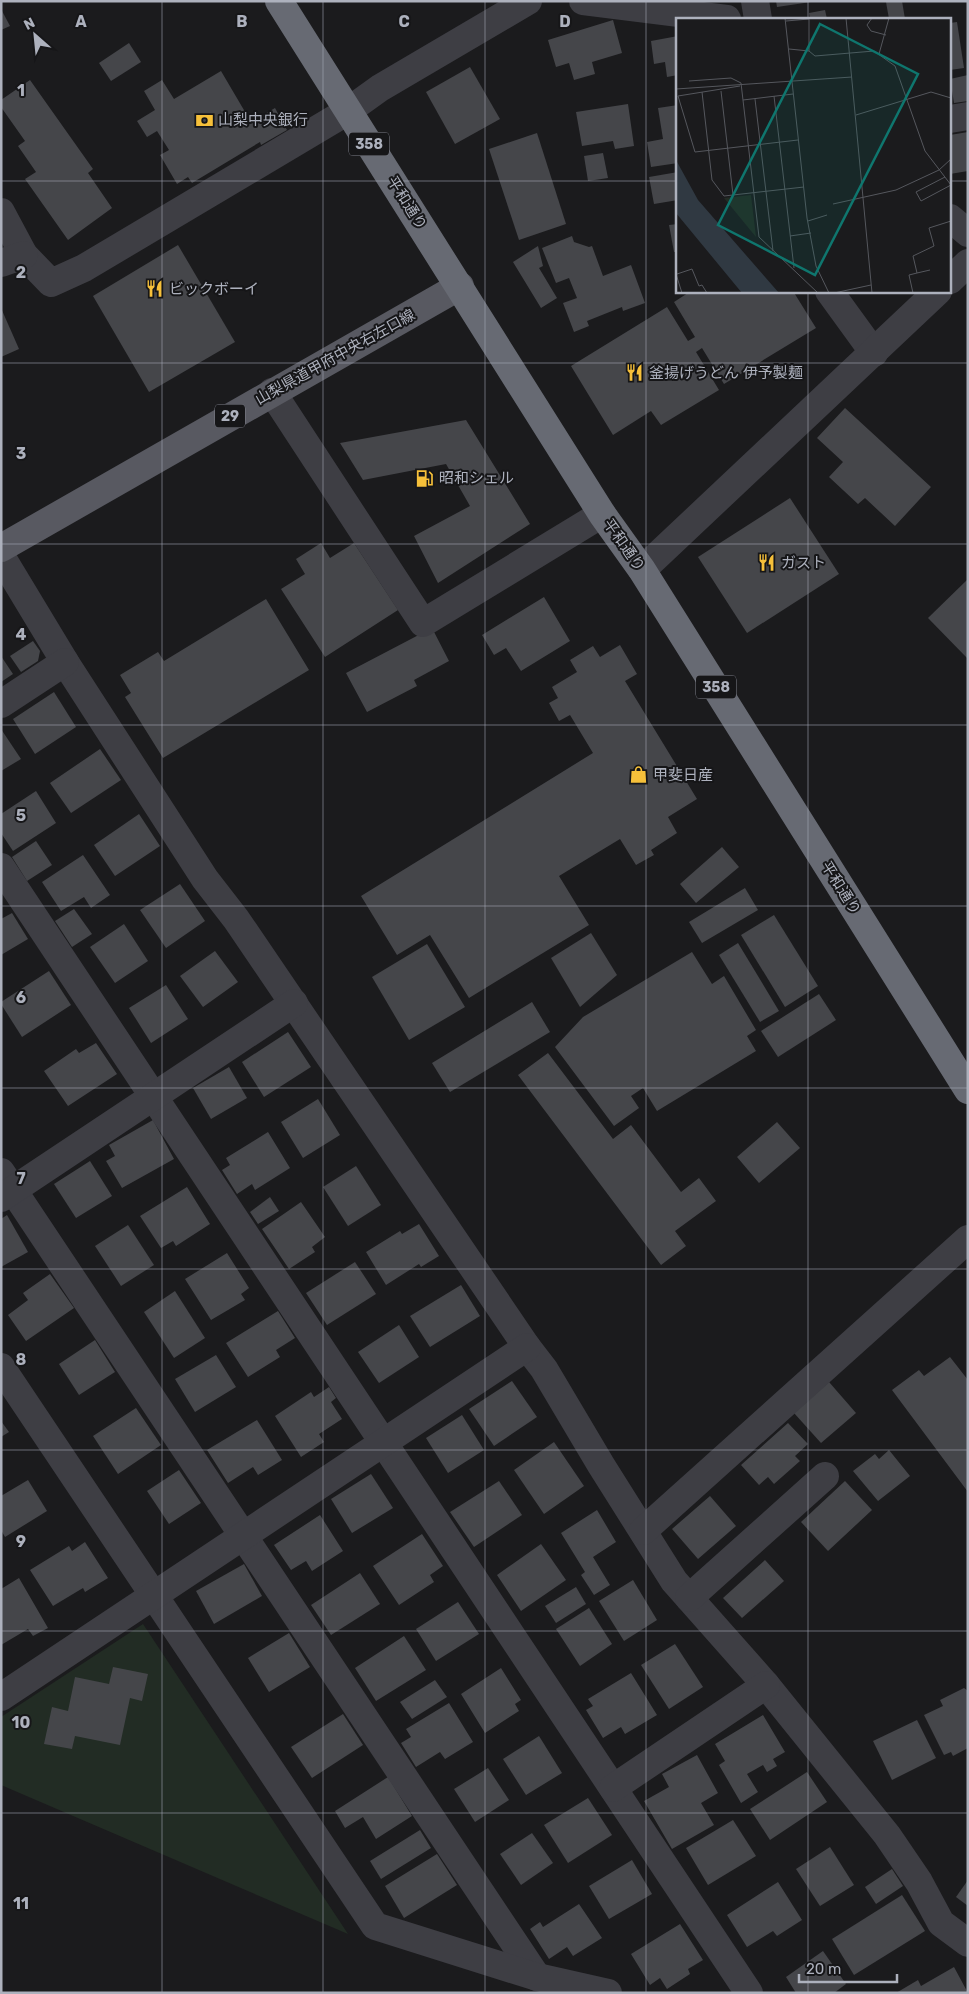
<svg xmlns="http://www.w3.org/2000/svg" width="969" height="1994" font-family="Rubik,'Noto Sans JP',sans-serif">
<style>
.green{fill:#222c24}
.building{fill:#45464a}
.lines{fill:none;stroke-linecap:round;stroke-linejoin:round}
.minor{stroke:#3e3e44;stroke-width:28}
.major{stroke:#585961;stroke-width:28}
.highway{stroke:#676a73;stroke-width:28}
.grid{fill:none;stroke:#adb1bd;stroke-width:1;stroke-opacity:0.55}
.labels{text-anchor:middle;stroke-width:4;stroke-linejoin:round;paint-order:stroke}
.shield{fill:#161618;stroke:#80828c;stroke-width:1}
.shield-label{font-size:14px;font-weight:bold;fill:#adb1bd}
.poi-label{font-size:15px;fill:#adb1bd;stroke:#161618;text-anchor:start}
.street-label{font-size:15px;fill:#adb1bd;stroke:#161618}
.inset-road{fill:none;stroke:#55575d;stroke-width:1}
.view{fill:#0f766e;fill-opacity:0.15;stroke:#0f766e;stroke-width:2.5}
.inset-edge{fill:none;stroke:#adb1bd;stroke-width:2.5}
.grid-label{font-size:16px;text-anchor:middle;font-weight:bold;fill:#adb1bd;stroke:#161618;stroke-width:4;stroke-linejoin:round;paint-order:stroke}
</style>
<rect width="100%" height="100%" fill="#1b1b1d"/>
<path class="green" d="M143,1624L348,1934L1,1785V1717Z"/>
<g class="building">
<path d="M776,1H811V2L777,7Z"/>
<path d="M902,1L905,19H889L886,2Z"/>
<path d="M1,9L10,26L1,30Z"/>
<path d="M825,10L827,19H810L809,13Z"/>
<path d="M613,20L622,53L592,62L595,74L574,80L569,63L556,67L548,40Z"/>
<path d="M957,22L964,68L950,70V23Z"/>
<path d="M678,36V75L667,77L665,62L654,64L651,41Z"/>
<path d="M129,43L141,62L111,81L99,63Z"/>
<path d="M470,67L500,119L455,144L426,92Z"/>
<path d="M221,71L251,122L275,108L287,130L261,145L260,142L192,183L188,177L177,184L160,155L169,150L157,131L147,137L137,121L155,110L144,91L162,80L174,99Z"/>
<path d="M968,75V101L954,103L950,79Z"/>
<path d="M30,80L93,169L88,173L112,208L68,240L25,179L36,172L18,146L25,141L1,107V100Z"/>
<path d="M628,104L634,146L615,149L613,141L582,146L576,112Z"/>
<path d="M678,105V163L651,167L647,142L663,139L658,108Z"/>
<path d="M968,132V171L950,174V135Z"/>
<path d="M537,133L566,224L519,240L489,149Z"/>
<path d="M603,153L608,178L588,181L584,156Z"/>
<path d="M678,172V200L654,204L649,177Z"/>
<path d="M678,224V252H674L669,225Z"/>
<path d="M572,236L574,242L589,247L592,246L603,276L631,265L645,303L623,311L622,307L587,321L589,326L574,332L563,303L577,298L569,278L556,283L542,248Z"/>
<path d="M178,245L235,342L149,392L93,296Z"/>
<path d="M538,246L543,266L539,268L557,298L541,308L513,262Z"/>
<path d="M691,291H793L816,328L724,384L702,348L696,352L719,390L661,425L651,411L613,435L571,366L667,307L688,341L695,337L674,302Z"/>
<path d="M1,308L19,349L1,357Z"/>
<path d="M845,408L931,487L895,526L865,498L858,504L829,477L843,462L817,438Z"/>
<path d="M466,420L530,524L438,583L414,536L470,506L446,464L363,480L340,443Z"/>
<path d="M790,498L839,574L747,633L698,557Z"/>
<path d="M321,543L330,558L354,543L398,610L325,657L281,589L305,574L296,559Z"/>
<path d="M968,579V659L928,618Z"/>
<path d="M544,597L570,641L521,671L506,648L494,655L482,635Z"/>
<path d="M266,599L309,670L163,758L125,697L131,693L120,675L158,652L164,661Z"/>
<path d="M432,628L449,661L414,680L417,686L367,712L346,673Z"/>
<path d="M33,641L40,651L38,661L21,672L10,656Z"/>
<path d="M620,645L637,674L625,681L697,799L668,817L677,833L651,850L654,855L636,865L620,839L559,876L589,925L469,998L430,935L397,955L361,896L593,753L570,715L559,721L549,703L558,698L552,687L577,672L570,660L593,646L600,657Z"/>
<path d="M1,656L13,674L1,682Z"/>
<path d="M54,692L76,727L35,754L13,719Z"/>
<path d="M1,729L21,759L1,771Z"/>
<path d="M100,749L121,780L71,813L50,783Z"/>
<path d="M36,791L56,823L13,851L1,833V814Z"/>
<path d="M139,814L160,846L115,876L94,845Z"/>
<path d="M36,841L52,865L27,881L12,857Z"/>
<path d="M722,847L739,867L696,903L680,884Z"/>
<path d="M83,855L110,895L91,908L84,897L61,911L42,882Z"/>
<path d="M180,884L205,921L166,948L140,910Z"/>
<path d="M745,888L758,910L702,943L689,922Z"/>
<path d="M74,909L92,934L72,947L55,921Z"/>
<path d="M12,913L28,939L1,955V919Z"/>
<path d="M774,915L818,986L785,1007L741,935Z"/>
<path d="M124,924L148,961L115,983L90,947Z"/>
<path d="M591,933L617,975L580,1007L551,958Z"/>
<path d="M738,943L779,1011L760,1022L719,955Z"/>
<path d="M427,944L465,1007L409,1040L372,977Z"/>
<path d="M215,951L238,982L203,1007L180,976Z"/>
<path d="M692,952L712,984L724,976L756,1030L747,1036L756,1051L657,1111L643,1088L631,1096L639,1108L614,1126L555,1047L583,1017Z"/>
<path d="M49,971L71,1005L22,1037L1,1004V1002Z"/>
<path d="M166,985L188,1019L151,1043L129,1008Z"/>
<path d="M819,994L836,1020L778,1057L761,1031Z"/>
<path d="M532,1002L550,1032L450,1092L432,1063Z"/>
<path d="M288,1032L311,1067L264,1097L242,1062Z"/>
<path d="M96,1043L117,1074L68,1106L44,1071L76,1049L79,1053Z"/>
<path d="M548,1053L613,1139L631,1125L681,1192L699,1178L716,1201L675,1231L686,1246L661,1265L518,1075Z"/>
<path d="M229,1067L247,1098L211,1119L193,1088Z"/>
<path d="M318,1099L340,1135L303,1158L281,1122Z"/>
<path d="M153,1120L174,1159L122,1188L106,1161L115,1156L109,1145Z"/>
<path d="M777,1122L800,1148L759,1183L737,1157Z"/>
<path d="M268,1132L290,1168L255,1190L252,1184L237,1194L222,1170L230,1165L226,1158Z"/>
<path d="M90,1161L112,1196L76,1218L54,1184Z"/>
<path d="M356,1166L381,1205L348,1226L323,1187Z"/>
<path d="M187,1187L210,1224L176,1246L173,1241L161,1248L140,1216Z"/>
<path d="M270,1197L279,1211L258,1224L250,1212Z"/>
<path d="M301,1202L325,1237L312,1247L315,1252L289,1269L262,1229Z"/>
<path d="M7,1215L28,1252L1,1267V1219Z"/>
<path d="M419,1224L439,1256L421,1267L419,1264L386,1285L366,1252L400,1231L402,1234Z"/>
<path d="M128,1225L154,1265L121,1286L95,1246Z"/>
<path d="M227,1253L249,1288L241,1294L245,1300L211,1320L185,1279Z"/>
<path d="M355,1262L376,1294L327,1325L306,1293Z"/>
<path d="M50,1274L74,1308L26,1341L8,1315L28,1300L23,1293Z"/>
<path d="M461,1285L480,1316L430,1347L410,1316Z"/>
<path d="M175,1291L205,1338L174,1358L144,1312Z"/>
<path d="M278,1311L295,1338L276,1350L280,1357L248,1377L226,1343Z"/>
<path d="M399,1325L419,1357L379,1383L358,1352Z"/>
<path d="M95,1340L115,1372L79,1395L59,1364Z"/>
<path d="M216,1355L236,1387L195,1412L175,1379Z"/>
<path d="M950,1357L968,1380V1492L892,1390L919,1370L924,1376Z"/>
<path d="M512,1381L537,1417L494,1446L469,1409Z"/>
<path d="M829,1382L856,1413L821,1443L794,1413Z"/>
<path d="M329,1387L336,1398L331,1402L342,1419L319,1434L324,1442L301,1457L275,1416L311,1392L314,1397Z"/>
<path d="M136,1408L161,1445L118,1474L93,1436Z"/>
<path d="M462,1415L484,1450L448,1473L426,1438Z"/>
<path d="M257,1420L282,1460L258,1475L253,1467L228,1483L207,1450Z"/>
<path d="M1,1421L9,1432L1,1437Z"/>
<path d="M788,1423L808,1444L795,1456L800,1461L774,1484L768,1477L759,1485L741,1465Z"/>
<path d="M554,1442L584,1486L544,1514L514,1470Z"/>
<path d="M889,1450L910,1476L878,1501L853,1471L875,1454L879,1459Z"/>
<path d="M179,1470L201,1503L169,1524L147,1491Z"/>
<path d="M371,1474L393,1508L352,1533L331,1499Z"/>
<path d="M28,1480L47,1511L5,1537L1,1530V1496Z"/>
<path d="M499,1481L522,1515L474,1547L450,1512Z"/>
<path d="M845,1481L872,1510L828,1551L801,1522Z"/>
<path d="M710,1496L736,1526L698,1559L672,1529Z"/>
<path d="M597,1510L616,1542L593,1557L610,1585L594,1595L581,1575L585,1572L561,1533Z"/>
<path d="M320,1515L343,1551L312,1571L306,1561L291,1570L274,1545Z"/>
<path d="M422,1534L443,1566L430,1575L434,1582L399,1605L373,1566Z"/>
<path d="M85,1542L108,1578L85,1592L83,1588L53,1606L30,1570L69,1546L72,1551Z"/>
<path d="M541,1544L566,1580L521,1611L497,1575Z"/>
<path d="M765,1560L784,1581L742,1618L723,1598Z"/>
<path d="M244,1564L262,1596L214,1624L196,1591Z"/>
<path d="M360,1573L380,1604L331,1635L311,1605Z"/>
<path d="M19,1578L48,1628L33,1636L28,1629L1,1645V1589Z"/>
<path d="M633,1580L657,1620L624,1641L599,1601Z"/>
<path d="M576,1587L586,1604L556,1623L545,1606Z"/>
<path d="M458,1602L479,1634L436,1661L416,1629Z"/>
<path d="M589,1608L612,1644L580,1666L556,1629Z"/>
<path d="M289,1633L310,1667L269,1692L248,1658Z"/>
<path d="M404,1636L426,1670L376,1701L355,1668Z"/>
<path d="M675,1644L703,1687L669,1709L641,1665Z"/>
<path d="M113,1667L148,1674L142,1701L130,1698L120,1745L75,1736L72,1749L44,1744L52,1707L68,1711L75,1677L109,1684Z"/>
<path d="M501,1668L521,1700L515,1704L519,1711L485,1733L461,1694Z"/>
<path d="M631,1673L657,1715L625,1734L621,1727L603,1738L586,1710L593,1706L588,1699Z"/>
<path d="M435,1680L447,1697L412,1719L400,1702Z"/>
<path d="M964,1688L968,1691V1748L953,1756L951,1752L944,1755L924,1715L943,1706L940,1700Z"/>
<path d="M449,1703L473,1742L445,1759L440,1752L416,1767L401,1743L411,1737L406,1729Z"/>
<path d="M343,1714L363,1745L312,1778L291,1747Z"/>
<path d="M763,1715L785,1752L773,1759L777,1766L767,1772L763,1765L747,1774L758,1792L741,1803L719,1765L725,1761L715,1744Z"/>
<path d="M917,1720L936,1758L892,1780L873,1741Z"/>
<path d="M539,1736L562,1773L526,1795L503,1759Z"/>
<path d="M697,1755L718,1793L701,1803L714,1825L672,1849L644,1801L669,1787L662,1774Z"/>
<path d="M488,1768L509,1800L475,1822L454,1789Z"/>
<path d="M807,1772L827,1802L770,1840L750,1809Z"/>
<path d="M388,1777L412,1816L376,1839L363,1817L345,1828L335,1811Z"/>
<path d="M588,1798L612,1835L568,1863L544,1825Z"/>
<path d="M733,1820L756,1856L708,1885L686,1848Z"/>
<path d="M420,1830L431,1848L381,1879L370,1861Z"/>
<path d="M532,1833L553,1863L521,1885L500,1854Z"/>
<path d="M830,1847L854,1885L820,1906L796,1869Z"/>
<path d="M437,1854L457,1885L404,1918L385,1886Z"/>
<path d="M632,1860L652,1894L609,1919L589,1886Z"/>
<path d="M892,1869L903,1886L876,1904L865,1887Z"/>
<path d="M968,1880V1906L956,1897Z"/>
<path d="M778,1882L802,1920L777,1936L773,1931L747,1947L727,1915Z"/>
<path d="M902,1895L925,1931L854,1975L832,1939Z"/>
<path d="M579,1904L602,1938L573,1956L567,1947L549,1959L530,1929L540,1922L543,1927Z"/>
<path d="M680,1924L703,1960L688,1969L690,1974L667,1989L660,1978L650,1985L631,1954Z"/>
<path d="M823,1951L846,1984L834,1993H796L786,1977Z"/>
<path d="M954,1967L968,1993H896L918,1980L921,1986Z"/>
</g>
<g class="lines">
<g class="minor">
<path d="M583,1L727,19"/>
<path d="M755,1L758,19"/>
<path d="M950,119L968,116"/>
<path d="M1,212L24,255L51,283L84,268L348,111L380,88L528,1"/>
<path d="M950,218L968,233"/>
<path d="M1,263L24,255"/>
<path d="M950,280L968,263"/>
<path d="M829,291L874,353"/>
<path d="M272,392L423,623L602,514"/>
<path d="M1,556L65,662L205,879L236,919L527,1347L544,1369L601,1465L674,1581L766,1685L887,1835L919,1882L941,1923L968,1943"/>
<path d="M642,570L938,291"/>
<path d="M1,704L65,662"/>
<path d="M1,867L749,1993"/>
<path d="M1,1172L537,1977"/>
<path d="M1,1198L294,1003"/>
<path d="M1,1367L375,1926L537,1977L608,1993"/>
<path d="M643,1531L968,1239"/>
<path d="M689,1598L825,1476"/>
<path d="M1,1697L527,1347"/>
<path d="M613,1788L766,1685"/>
</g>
<path class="major" d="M1,548L460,286"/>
<path class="highway" d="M279,1L602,514L642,570L968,1090"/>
</g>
<path class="grid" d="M162,1V1993M323,1V1993M485,1V1993M646,1V1993M808,1V19M1,181H678M950,181H968M808,291V1993M1,363H968M1,544H968M1,725H968M1,906H968M1,1088H968M1,1269H968M1,1450H968M1,1631H968M1,1813H968"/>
<defs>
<symbol id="bank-bare" viewBox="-9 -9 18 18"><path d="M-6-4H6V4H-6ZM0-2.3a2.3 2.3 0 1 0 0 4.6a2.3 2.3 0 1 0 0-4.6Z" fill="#f6c03a" stroke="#161618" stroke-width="2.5" paint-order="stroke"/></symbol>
<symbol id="restaurant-bare" viewBox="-9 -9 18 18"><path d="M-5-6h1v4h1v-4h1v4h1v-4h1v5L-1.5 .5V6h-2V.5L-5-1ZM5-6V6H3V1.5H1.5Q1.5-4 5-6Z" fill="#f6c03a" stroke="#161618" stroke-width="2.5" paint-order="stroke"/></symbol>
<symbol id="fuel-bare" viewBox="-9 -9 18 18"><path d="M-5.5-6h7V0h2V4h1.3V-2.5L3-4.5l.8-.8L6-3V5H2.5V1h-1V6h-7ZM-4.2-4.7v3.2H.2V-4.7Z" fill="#f6c03a" stroke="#161618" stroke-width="2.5" paint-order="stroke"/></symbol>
<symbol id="shop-bare" viewBox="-9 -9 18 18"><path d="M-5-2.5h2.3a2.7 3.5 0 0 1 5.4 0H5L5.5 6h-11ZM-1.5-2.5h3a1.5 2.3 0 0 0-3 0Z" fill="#f6c03a" stroke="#161618" stroke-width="2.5" paint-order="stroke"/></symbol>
</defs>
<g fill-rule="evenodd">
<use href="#bank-bare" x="192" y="108" width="25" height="25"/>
<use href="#restaurant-bare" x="142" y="276" width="25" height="25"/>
<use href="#restaurant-bare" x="622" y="360" width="25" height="25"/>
<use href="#fuel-bare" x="412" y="466" width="25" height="25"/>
<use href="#restaurant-bare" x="754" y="550" width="25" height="25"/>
<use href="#shop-bare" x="626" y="762" width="25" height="25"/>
</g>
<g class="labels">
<g class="shield">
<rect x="349" y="132.5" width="40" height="23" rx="4"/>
<rect x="215" y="404.5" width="30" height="23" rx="4"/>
<rect x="696" y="675.5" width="40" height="23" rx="4"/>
</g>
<g class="shield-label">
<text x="369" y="149">358</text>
<text x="230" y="421">29</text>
<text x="716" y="692">358</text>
</g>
<g class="poi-label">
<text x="218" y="125">山梨中央銀行</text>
<text x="169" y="294">ビックボーイ</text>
<text x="649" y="378">釜揚げうどん 伊予製麺</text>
<text x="439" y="483">昭和シェル</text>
<text x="781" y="568">ガスト</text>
<text x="653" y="780">甲斐日産</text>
</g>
<g class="street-label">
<text transform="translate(407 203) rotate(58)" y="5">平和通り</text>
<text transform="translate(335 357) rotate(-29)" y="5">山梨県道甲府中央右左口線</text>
<text transform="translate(624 545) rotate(55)" y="5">平和通り</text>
<text transform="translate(841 888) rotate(58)" y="5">平和通り</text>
</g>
</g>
<g transform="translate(676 18)">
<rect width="275" height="275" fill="#1b1b1d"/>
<path d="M75,177L80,219L48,180Z" fill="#222c24"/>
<path d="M0,142L22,182L103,275H66L0,195Z" fill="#303942"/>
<path class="inset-road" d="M109,0L131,200L140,248L153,275M170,0L196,275M196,0L191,7L195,13L210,17M110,3L133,1V33M113,31L133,33L139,38L198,33L219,48L249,133L275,167M203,36L213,0M13,63L55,60L65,65L83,219L142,275M64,68L2,78L19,134L122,122M0,71L176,59M45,73L57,177M26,74L36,162L48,178L128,169M98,78L118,250M79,81L97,233M67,82L117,76M180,97L255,74L275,80M269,159L240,174L245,183L275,167M157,186L220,172L263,152L275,141M132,203L151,197M114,218L135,215M254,252L241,255L237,238L258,228L253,210L275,203M0,256L6,275M1,256L16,251L23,268L26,267L31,275M158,275L195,267M237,275L233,257L241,255"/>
<path class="view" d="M144,6L242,56L139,257L42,207Z"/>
<rect width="275" height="275" class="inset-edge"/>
</g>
<g class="grid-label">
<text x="81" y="27">A</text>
<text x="242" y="27">B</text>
<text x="404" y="27">C</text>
<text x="565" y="27">D</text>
<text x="21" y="96">1</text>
<text x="21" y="278">2</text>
<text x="21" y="459">3</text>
<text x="21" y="640">4</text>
<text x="21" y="821">5</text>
<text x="21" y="1003">6</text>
<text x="21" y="1184">7</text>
<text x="21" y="1365">8</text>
<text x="21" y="1547">9</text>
<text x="21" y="1728">10</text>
<text x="21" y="1909">11</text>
</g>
<rect width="969" height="1994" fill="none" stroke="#adb1bd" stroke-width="5"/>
<g transform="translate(35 35) rotate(333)" stroke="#161618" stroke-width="4" paint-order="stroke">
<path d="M0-4L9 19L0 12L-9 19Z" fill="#adb1bd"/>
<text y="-8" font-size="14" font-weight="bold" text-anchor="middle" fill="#adb1bd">N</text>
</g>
<path d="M799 1974v8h98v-8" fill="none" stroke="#adb1bd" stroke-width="2.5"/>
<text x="806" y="1974" font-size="15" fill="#adb1bd" stroke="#161618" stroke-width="4" paint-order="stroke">20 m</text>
</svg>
